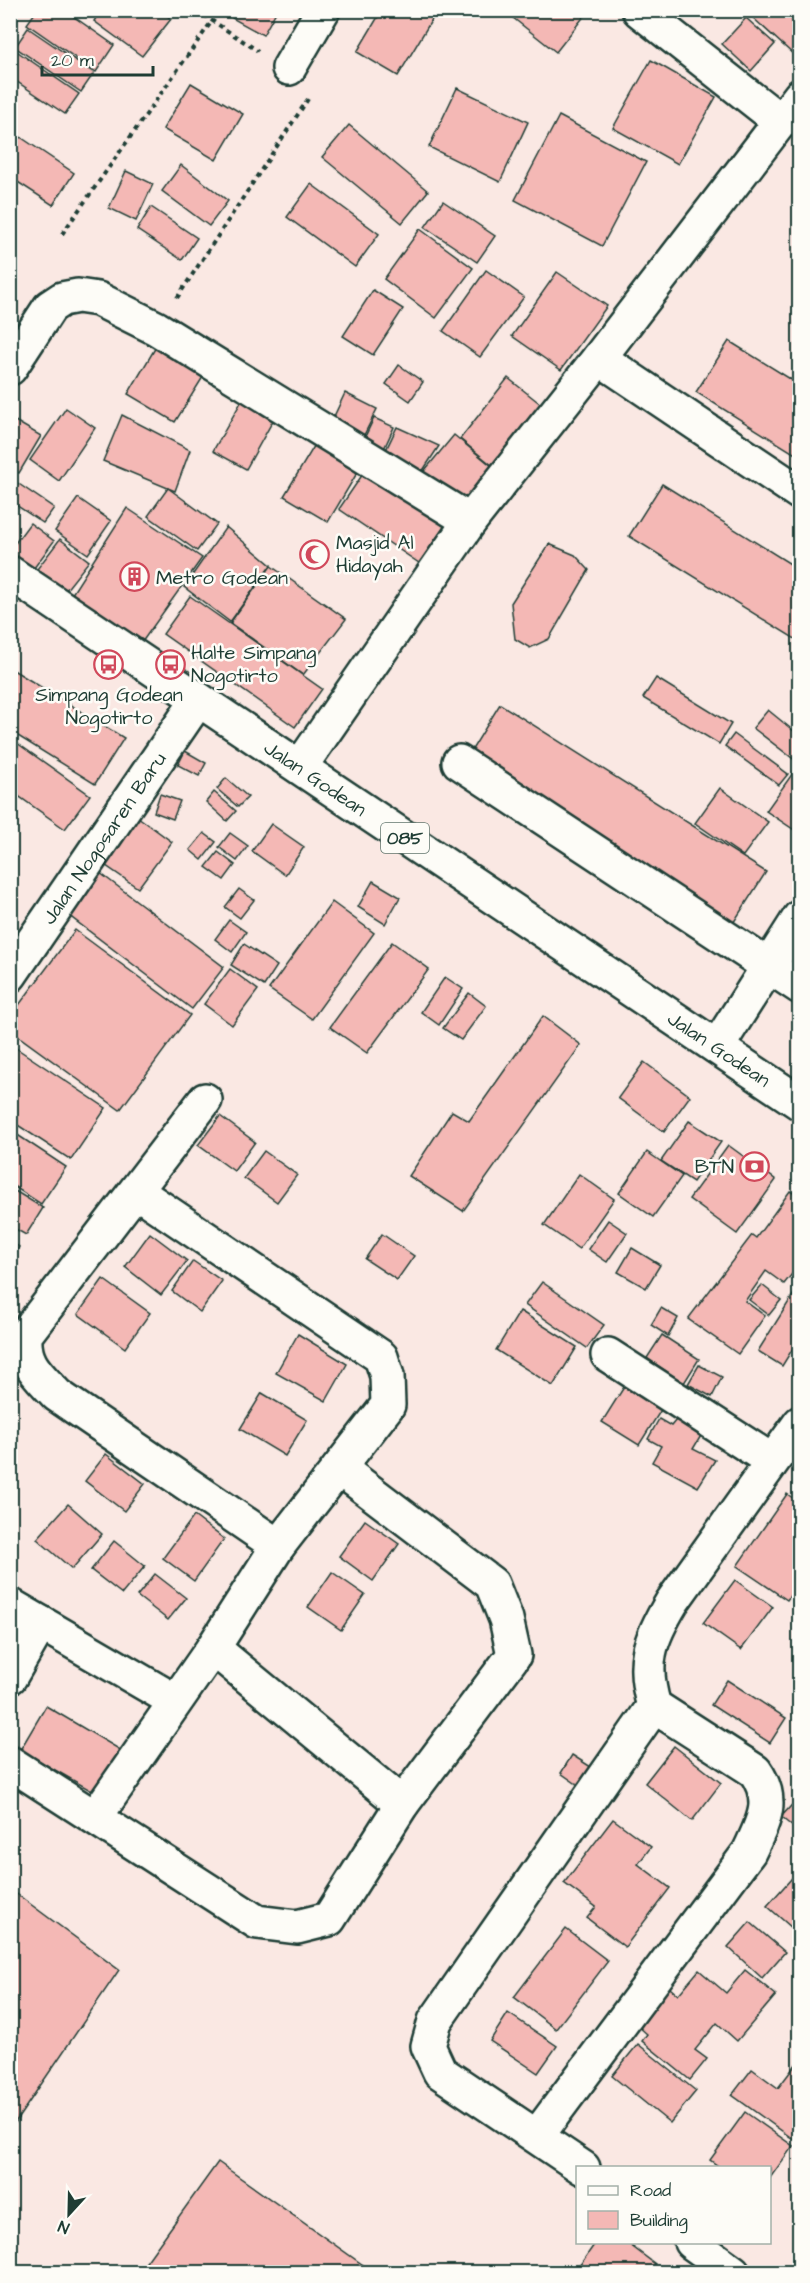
<svg xmlns="http://www.w3.org/2000/svg" width="810" height="2283" font-family="'Architects Daughter',sans-serif">
<style>
.building{fill:#f4b8b5;stroke:#1f3d34;stroke-width:1.5}
.lines{fill:none;stroke-linecap:round;stroke-linejoin:round}
.minor-casing{stroke:#1f3d34;stroke-width:38}
.major-casing{stroke:#1f3d34;stroke-width:38}
.path{stroke:#1f3d34;stroke-width:4;stroke-dasharray:4.5 4.5;stroke-linecap:butt}
.minor{stroke:#fdfcf7;stroke-width:33}
.major{stroke:#fdfcf7;stroke-width:33}
.labels{text-anchor:middle;stroke-width:5;stroke-linejoin:round;paint-order:stroke}
.shield{fill:#fdfcf7;stroke:#62766e;stroke-width:1.5}
.shield-label{font-size:18px;font-weight:bold;fill:#1f3d34}
.poi-label{font-size:20px;fill:#1f3d34;stroke:#fdfcf7;text-anchor:start}
.street-label{font-size:20px;fill:#1f3d34;stroke:#fdfcf7}
</style>
<rect width="100%" height="100%" fill="#fae8e3"/>
<filter id="ink" filterUnits="userSpaceOnUse"><feTurbulence type="fractalNoise" baseFrequency=".0167" numOctaves="2"/><feDisplacementMap in="SourceGraphic" scale="12" xChannelSelector="R" yChannelSelector="G"/><feConvolveMatrix kernelMatrix="1 2 1 2 8 2 1 2 1" color-interpolation-filters="sRGB"/></filter>
<g filter="url(#ink)">
<g class="building">
<path d="M37,10H64L114,45L96,72L27,24Z"/>
<path d="M101,10H160L171,19L142,56L94,21Z"/>
<path d="M236,10H277L263,35L232,18Z"/>
<path d="M382,10L437,11L398,76L357,52Z"/>
<path d="M503,10H589L556,52Z"/>
<path d="M756,10H794L800,15V49L794,55L751,16Z"/>
<path d="M746,18L775,44L751,71L722,44Z"/>
<path d="M28,28L94,73L81,92L15,47Z"/>
<path d="M15,50L79,94L65,114L10,77V57Z"/>
<path d="M651,60L716,97L678,164L613,128Z"/>
<path d="M191,83L243,114L216,160L163,129Z"/>
<path d="M457,88L528,122L500,182L429,147Z"/>
<path d="M559,116L646,162L602,246L515,200Z"/>
<path d="M349,125L428,191L402,223L322,157Z"/>
<path d="M10,130L74,173L53,205L10,177Z"/>
<path d="M181,165L228,201L209,226L162,191Z"/>
<path d="M126,171L153,184L136,221L109,208Z"/>
<path d="M311,184L379,234L355,267L287,217Z"/>
<path d="M443,201L495,236L477,262L425,227Z"/>
<path d="M151,207L197,238L182,260L137,230Z"/>
<path d="M420,229L473,268L436,318L384,279Z"/>
<path d="M486,270L524,297L480,357L443,331Z"/>
<path d="M557,272L607,306L561,370L512,336Z"/>
<path d="M373,290L403,309L373,355L343,336Z"/>
<path d="M10,320L19,328L10,338Z"/>
<path d="M160,340L208,369L175,422L128,394Z"/>
<path d="M729,341L800,385V457L696,392Z"/>
<path d="M399,365L423,382L410,401L386,384Z"/>
<path d="M508,378L542,405L493,466L460,439Z"/>
<path d="M345,393L377,409L360,443L329,427Z"/>
<path d="M244,397L276,415L246,469L213,451Z"/>
<path d="M66,408L95,428L59,481L30,460Z"/>
<path d="M122,415L190,450L175,491L103,461Z"/>
<path d="M10,418L41,436L19,473L10,469Z"/>
<path d="M374,418L394,427L382,453L362,443Z"/>
<path d="M397,427L439,446L422,472L384,454Z"/>
<path d="M322,433L366,458L328,522L284,496Z"/>
<path d="M454,435L493,467L458,508L420,476Z"/>
<path d="M369,465L449,520L419,563L339,509Z"/>
<path d="M10,478L54,508L43,523L10,501Z"/>
<path d="M662,484L800,570V642L629,536Z"/>
<path d="M168,488L217,524L197,551L148,516Z"/>
<path d="M78,498L111,521L88,554L55,531Z"/>
<path d="M127,508L202,558L142,642L70,597Z"/>
<path d="M30,523L54,541L28,576L10,563V550Z"/>
<path d="M226,527L271,565L230,622L184,587Z"/>
<path d="M60,539L89,561L62,595L34,573Z"/>
<path d="M549,544L575,555L589,570L549,639L530,648L515,639L511,603Z"/>
<path d="M271,566L346,619L303,675L230,623Z"/>
<path d="M190,596L322,689L295,727L163,634Z"/>
<path d="M10,668L124,738L95,784L10,731Z"/>
<path d="M656,678L731,724L719,744L643,698Z"/>
<path d="M500,704L766,872L730,928L465,761Z"/>
<path d="M768,710L800,736V757L796,761L753,728Z"/>
<path d="M734,734L788,774L779,785L725,746Z"/>
<path d="M10,738L90,795L65,829L10,790Z"/>
<path d="M185,751L206,763L199,776L178,765Z"/>
<path d="M800,763V826L796,831L766,811Z"/>
<path d="M226,778L248,797L238,807L217,789Z"/>
<path d="M720,788L768,822L743,856L695,823Z"/>
<path d="M214,792L236,811L227,821L206,802Z"/>
<path d="M160,794L180,801L173,819L154,812Z"/>
<path d="M134,814L172,842L138,888L99,861Z"/>
<path d="M271,824L304,847L285,875L252,851Z"/>
<path d="M204,833L216,842L202,860L190,850Z"/>
<path d="M230,833L248,846L237,861L219,847Z"/>
<path d="M218,852L235,865L224,880L206,867Z"/>
<path d="M100,873L224,967L192,1009L68,915Z"/>
<path d="M373,881L400,897L385,924L358,907Z"/>
<path d="M239,889L254,900L240,918L225,907Z"/>
<path d="M332,902L374,933L312,1019L269,989Z"/>
<path d="M229,920L246,932L232,952L215,939Z"/>
<path d="M75,930L190,1015L120,1110L10,1030V1017Z"/>
<path d="M392,942L429,969L367,1053L330,1027Z"/>
<path d="M244,944L277,966L264,986L231,965Z"/>
<path d="M800,948V977L787,968Z"/>
<path d="M230,969L258,990L232,1025L204,1004Z"/>
<path d="M445,977L463,989L439,1025L421,1012Z"/>
<path d="M469,993L486,1006L461,1040L443,1028Z"/>
<path d="M543,1016L581,1045L463,1211L409,1176L452,1111L469,1121Z"/>
<path d="M10,1044L106,1108L71,1160L10,1120Z"/>
<path d="M644,1062L690,1096L664,1132L618,1098Z"/>
<path d="M220,1116L255,1142L234,1171L198,1145Z"/>
<path d="M689,1121L721,1142L693,1182L661,1161Z"/>
<path d="M13,1132L66,1167L41,1204L10,1184V1136Z"/>
<path d="M728,1145L776,1180L737,1234L689,1199Z"/>
<path d="M264,1151L297,1175L277,1202L244,1178Z"/>
<path d="M647,1152L682,1176L653,1217L619,1193Z"/>
<path d="M579,1174L614,1199L579,1249L544,1225Z"/>
<path d="M10,1188L43,1208L26,1235L10,1226Z"/>
<path d="M790,1191L800,1197V1264L784,1284L766,1271L745,1301L765,1316L738,1354L688,1319L752,1235L756,1238Z"/>
<path d="M608,1220L627,1233L607,1262L588,1249Z"/>
<path d="M150,1233L187,1261L161,1295L125,1267Z"/>
<path d="M382,1234L414,1256L397,1280L365,1259Z"/>
<path d="M10,1241L19,1247L10,1259Z"/>
<path d="M632,1248L660,1265L646,1288L618,1272Z"/>
<path d="M193,1261L222,1281L200,1312L172,1291Z"/>
<path d="M103,1279L150,1313L125,1348L78,1314Z"/>
<path d="M542,1282L604,1325L587,1348L525,1305Z"/>
<path d="M762,1285L781,1300L769,1315L749,1300Z"/>
<path d="M795,1292L800,1295V1337L782,1366L758,1351Z"/>
<path d="M661,1308L678,1318L668,1336L651,1325Z"/>
<path d="M520,1311L577,1347L553,1386L496,1350Z"/>
<path d="M298,1334L347,1364L326,1401L276,1373Z"/>
<path d="M662,1335L699,1359L684,1383L647,1358Z"/>
<path d="M699,1365L722,1377L712,1397L688,1384Z"/>
<path d="M629,1379L666,1402L639,1445L602,1422Z"/>
<path d="M262,1393L307,1420L285,1456L240,1429Z"/>
<path d="M681,1414L705,1429L693,1449L715,1460L698,1487L652,1462L661,1446L648,1439L659,1419L671,1426Z"/>
<path d="M106,1454L145,1484L124,1511L85,1481Z"/>
<path d="M787,1494L800,1503V1582L787,1600L737,1566Z"/>
<path d="M68,1504L102,1534L72,1569L37,1539Z"/>
<path d="M194,1516L224,1539L194,1581L163,1558Z"/>
<path d="M365,1520L399,1544L373,1581L339,1556Z"/>
<path d="M114,1541L145,1566L122,1594L91,1570Z"/>
<path d="M332,1572L365,1595L341,1630L308,1607Z"/>
<path d="M155,1574L186,1598L168,1620L137,1596Z"/>
<path d="M735,1580L773,1607L741,1650L703,1623Z"/>
<path d="M727,1680L786,1718L770,1743L711,1705Z"/>
<path d="M46,1706L124,1752L99,1795L20,1750Z"/>
<path d="M674,1746L721,1783L692,1821L645,1783Z"/>
<path d="M572,1755L591,1767L578,1785L561,1773Z"/>
<path d="M800,1796V1833L781,1817Z"/>
<path d="M613,1819L651,1847L638,1864L670,1888L625,1947L587,1918L596,1907L564,1883Z"/>
<path d="M800,1869V1935L767,1906Z"/>
<path d="M10,1889L119,1970L10,2130Z"/>
<path d="M750,1922L785,1952L762,1978L728,1947Z"/>
<path d="M566,1929L608,1961L556,2029L514,1997Z"/>
<path d="M699,1970L726,1993L745,1970L776,1995L737,2041L717,2023L695,2050L707,2059L690,2080L642,2041L647,2034L630,2019L662,1981L678,1995Z"/>
<path d="M508,2013L557,2046L538,2073L490,2041Z"/>
<path d="M638,2044L696,2091L670,2123L612,2076Z"/>
<path d="M800,2059V2144L732,2095L752,2069L778,2088Z"/>
<path d="M745,2112L793,2146L770,2178V2168H721L710,2160Z"/>
<path d="M218,2162L373,2272H139Z"/>
<path d="M596,2242H626L655,2264L649,2272H575Z"/>
</g>
<g class="lines">
<defs>
<g id="minor">
<path d="M639,10L780,121"/>
<path d="M289,68L323,10"/>
<path d="M599,358L800,493"/>
<path d="M10,368L50,307L62,299L78,296L98,299L156,328L470,521"/>
<path d="M459,762L800,987"/>
<path d="M300,767L470,521L599,358L800,96"/>
<path id="s1" d="M10,975L198,700"/>
<path d="M717,1047L800,917"/>
<path d="M205,1100L25,1335C23,1364 38,1374 57,1395L278,1546"/>
<path d="M608,1355L772,1461"/>
<path d="M10,1605L175,1701"/>
<path d="M213,1648L402,1804"/>
<path d="M10,1677L41,1623"/>
<path d="M10,1763L257,1922L297,1927L329,1919L402,1804L514,1655L506,1619L492,1584L339,1468"/>
<path d="M96,1816L213,1648L278,1546L388,1405L387,1376L381,1357L137,1192"/>
<path d="M537,2136L749,1852C763,1822 776,1801 755,1771L654,1706C641,1663 649,1640 672,1602L800,1423"/>
<path d="M583,2168L440,2072L428,2046L435,2021L654,1706"/>
<path d="M691,2242L733,2272"/>
</g>
<g id="major">
<path id="s2" d="M10,573L800,1103"/>
</g>
</defs>
<use href="#minor" class="minor-casing"/>
<use href="#major" class="major-casing"/>
<g class="path">
<path d="M196,10L258,51"/>
<path d="M62,234L212,21"/>
<path d="M177,298L308,99"/>
</g>
<use href="#minor" class="minor"/>
<use href="#major" class="major"/>
</g>
</g>
<defs>
<symbol id="mosque-ring" viewBox="-11 -11 22 22"><circle r="9.5" fill="#fdfcf7" stroke="#d1495b" stroke-width="1.5"/><path d="M3.5-4.9A6 6 0 1 0 3.5 4.9A5 5 0 1 1 3.5-4.9Z" fill="#d1495b"/></symbol>
<symbol id="building-ring" viewBox="-11 -11 22 22"><circle r="9.5" fill="#fdfcf7" stroke="#d1495b" stroke-width="1.5"/><path d="M-4-6H4V6H1V3H-1V6H-4ZM-2.5-4.3h1.7v1.8h-1.7ZM.8-4.3h1.7v1.8H.8ZM-2.5-1h1.7V.8h-1.7ZM.8-1h1.7V.8H.8Z" fill="#d1495b"/></symbol>
<symbol id="bus-ring" viewBox="-11 -11 22 22"><circle r="9.5" fill="#fdfcf7" stroke="#d1495b" stroke-width="1.5"/><path d="M-5-6H5V4H4V6H2V4H-2V6H-4V4H-5ZM-3.5-4V0h7V-4ZM-3.5 1.2v1.5H-2V1.2ZM2 1.2v1.5H3.5V1.2Z" fill="#d1495b"/></symbol>
<symbol id="bank-ring" viewBox="-11 -11 22 22"><circle r="9.5" fill="#fdfcf7" stroke="#d1495b" stroke-width="1.5"/><path d="M-6-4H6V4H-6ZM0-2.3a2.3 2.3 0 1 0 0 4.6a2.3 2.3 0 1 0 0-4.6Z" fill="#d1495b"/></symbol>
</defs>
<g fill-rule="evenodd">
<use href="#mosque-ring" x="298" y="538" width="33" height="33"/>
<use href="#building-ring" x="118" y="560" width="33" height="33"/>
<use href="#bus-ring" x="92" y="648" width="33" height="33"/>
<use href="#bus-ring" x="154" y="648" width="33" height="33"/>
<use href="#bank-ring" x="738" y="1150" width="33" height="33"/>
</g>
<g class="labels">
<rect class="shield" x="381" y="823" width="48" height="30" rx="4.5"/>
<g class="shield-label">
<text x="405" y="844">085</text>
</g>
<g class="poi-label">
<text x="336" y="549">Masjid Al<tspan x="336" dy="23">Hidayah</tspan></text>
<text x="156" y="584">Metro Godean</text>
<text x="191" y="659">Halte Simpang<tspan x="191" dy="23">Nogotirto</tspan></text>
<text x="109" y="701" text-anchor="middle">Simpang Godean<tspan x="109" dy="23">Nogotirto</tspan></text>
<text x="734" y="1173" text-anchor="end">BTN</text>
</g>
<g class="street-label">
<text dy="7" stroke="none"><textPath href="#s2" startOffset="368">Jalan Godean</textPath></text>
<text dy="7" stroke="none"><textPath href="#s1" startOffset="166">Jalan Nogosaren Baru</textPath></text>
<text dy="7" stroke="none"><textPath href="#s2" startOffset="854">Jalan Godean</textPath></text>
</g>
</g>
<rect width="810" height="2283" fill="none" stroke="#fdfcf7" stroke-width="36"/>
<rect x="18" y="18" width="774" height="2247" fill="none" stroke="#1f3d34" stroke-width="2" filter="url(#ink)"/>
<rect x="576" y="2166" width="195" height="78" fill="#fdfcf7" stroke="#a4b0a9" stroke-width="1.5"/>
<rect x="588" y="2186" width="30" height="9" fill="#fdfcf7" stroke="#a4b0a9" stroke-width="1.5"/>
<text x="630" y="2196" font-size="18" fill="#1f3d34">Road</text>
<rect x="588" y="2211" width="30" height="18" fill="#f4b8b5" stroke="#a4b0a9" stroke-width="1.5"/>
<text x="630" y="2226" font-size="18" fill="#1f3d34">Building</text>
<g transform="translate(69 2214) rotate(202)" stroke="#fdfcf7" stroke-width="4.5" paint-order="stroke">
<path d="M0-4.5L10 22L0 15L-10 22Z" fill="#1f3d34"/>
<text y="-9" font-size="16" font-weight="bold" text-anchor="middle" fill="#1f3d34">N</text>
</g>
<path d="M42 66v9h111v-9" fill="none" stroke="#1f3d34" stroke-width="3"/>
<text x="51" y="66" font-size="18" fill="#1f3d34" stroke="#fdfcf7" stroke-width="4.5" paint-order="stroke">20 m</text>
</svg>
